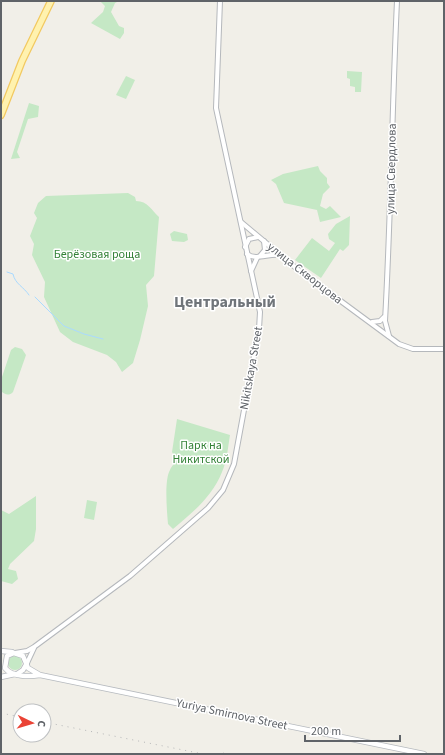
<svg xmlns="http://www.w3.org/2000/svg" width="445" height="755" font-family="'Source Sans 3',sans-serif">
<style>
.green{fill:#c5e8c5}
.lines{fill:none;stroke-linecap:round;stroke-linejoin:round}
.stream{stroke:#aadaff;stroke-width:1}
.tertiary-casing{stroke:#b5b8bc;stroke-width:6}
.secondary-casing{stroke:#b6babf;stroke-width:6}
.primary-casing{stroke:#f2c960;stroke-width:8}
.tertiary{stroke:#fff;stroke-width:4}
.secondary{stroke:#fff;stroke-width:4.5}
.primary{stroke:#fff2af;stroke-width:5.5}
.rail{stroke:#b6b7b8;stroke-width:1;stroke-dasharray:1 5;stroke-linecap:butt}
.labels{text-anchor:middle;stroke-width:3;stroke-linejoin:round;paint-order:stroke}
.street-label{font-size:12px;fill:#5f6368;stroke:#fff}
.park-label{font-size:12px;fill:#348238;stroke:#fff}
.district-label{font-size:16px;font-weight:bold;fill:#70757a;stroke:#fff}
</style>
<rect width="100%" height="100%" fill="#f1efe8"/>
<g class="green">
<path d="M100,1H119L115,3L111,12L119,26L124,28V33L120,39L91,23L103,12L105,6Z"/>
<path d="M347,71L362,72L361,92H355V87L350,86V79L347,78Z"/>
<path d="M126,76L135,80L126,99L116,95Z"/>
<path d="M29,103L39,106L38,117L28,119L17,152L20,158L11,159Z"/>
<path d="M318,166L320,171L327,178V183L330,187L323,194L320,206L326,209L330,206L341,217L320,222L317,210L284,203L276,184L271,180L283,174Z"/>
<path d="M128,193L135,197L136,201C148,201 151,210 159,217L154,276L146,285L148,306L140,340L133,363L122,372L116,362L107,355L73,342L60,332L44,297L45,282L32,255L34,244L30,236L37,218L34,213L38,203L46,196Z"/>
<path d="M350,216L349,245L343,251L340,249L321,278L295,260L312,238L329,251L335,243L329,239L328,234L336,224Z"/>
<path d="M174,231L187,234L188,240L184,242L172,241L170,234Z"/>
<path d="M15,347L22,349L26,355L13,392C9,396 5,395 1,391V380L11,350Z"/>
<path d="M177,419L230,435C228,447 227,461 222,472C212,497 193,512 173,529L168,524C167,512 164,480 170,470C172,465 175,464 176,459L172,452Z"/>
<path d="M36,496V529L34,541L10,564L8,569L16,571L18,579L12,584L1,581V510L9,514Z"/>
<path d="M87,500L97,502L94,520L84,518Z"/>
<circle cx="15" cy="663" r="7"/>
</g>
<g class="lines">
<g class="stream">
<path d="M7,272L13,274C15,284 24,287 29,295"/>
<path d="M35,297L64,326L84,334L103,339"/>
</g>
<defs>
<g id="tertiary">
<path d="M241,222L296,268L399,344L413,349H444"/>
<path d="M245,247L249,239L258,237"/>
<path d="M247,254C256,261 269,253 280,255"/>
<path d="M260,256L265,250L264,241"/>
<path d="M251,271L257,258"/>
<path d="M372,322L380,321L384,317"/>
<path d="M389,336L385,321C391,214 392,108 397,1"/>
<path d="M15,653L27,651L34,647L130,576L208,508L223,490L234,464L259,329L260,312L216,108L220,1"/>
<path d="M27,663L34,648"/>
</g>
<g id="secondary">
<path d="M1,651L12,652"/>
<path d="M17,674L23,670L27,663"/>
<path d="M40,675C29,677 12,677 5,668L7,656L14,653L23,656L28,668L40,675L424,754"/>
<path d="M1,677L15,674"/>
</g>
<path id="primary" d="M1,115L22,61L51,1"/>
</defs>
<use href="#tertiary" class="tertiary-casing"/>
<use href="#secondary" class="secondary-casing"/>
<use href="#primary" class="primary-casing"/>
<use href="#tertiary" class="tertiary"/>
<use href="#secondary" class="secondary"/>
<use href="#primary" class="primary"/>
<g class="rail">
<path d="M1,713L20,717"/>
<path d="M44,722L203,754"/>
<path d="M223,753L226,754"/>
</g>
</g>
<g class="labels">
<g class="street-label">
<text transform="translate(391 169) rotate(-89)" y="4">улица Свердлова</text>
<text transform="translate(305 273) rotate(38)" y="4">улица Скворцова</text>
<text transform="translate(251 368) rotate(-80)" y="4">Nikitskaya Street</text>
<text transform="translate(232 714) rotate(12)" y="4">Yuriya Smirnova Street</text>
</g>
<g class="park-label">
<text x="97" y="258">Берёзовая роща</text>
<text x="201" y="449">Парк на<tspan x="201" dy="14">Никитской</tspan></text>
</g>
<g class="district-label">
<text x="225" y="307">Центральный</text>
</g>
</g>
<rect width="445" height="755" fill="none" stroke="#5f6368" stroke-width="4"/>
<g transform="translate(32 723) rotate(95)"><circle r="19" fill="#ffffff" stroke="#bfc1c3"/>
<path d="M0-3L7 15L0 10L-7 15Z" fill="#ea4335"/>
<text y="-6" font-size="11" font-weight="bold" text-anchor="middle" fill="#5f6368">С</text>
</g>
<path d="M305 735v6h95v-6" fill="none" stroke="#5f6368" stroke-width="2"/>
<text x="311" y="735" font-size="12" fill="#5f6368" stroke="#ffffff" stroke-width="3" paint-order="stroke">200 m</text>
</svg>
